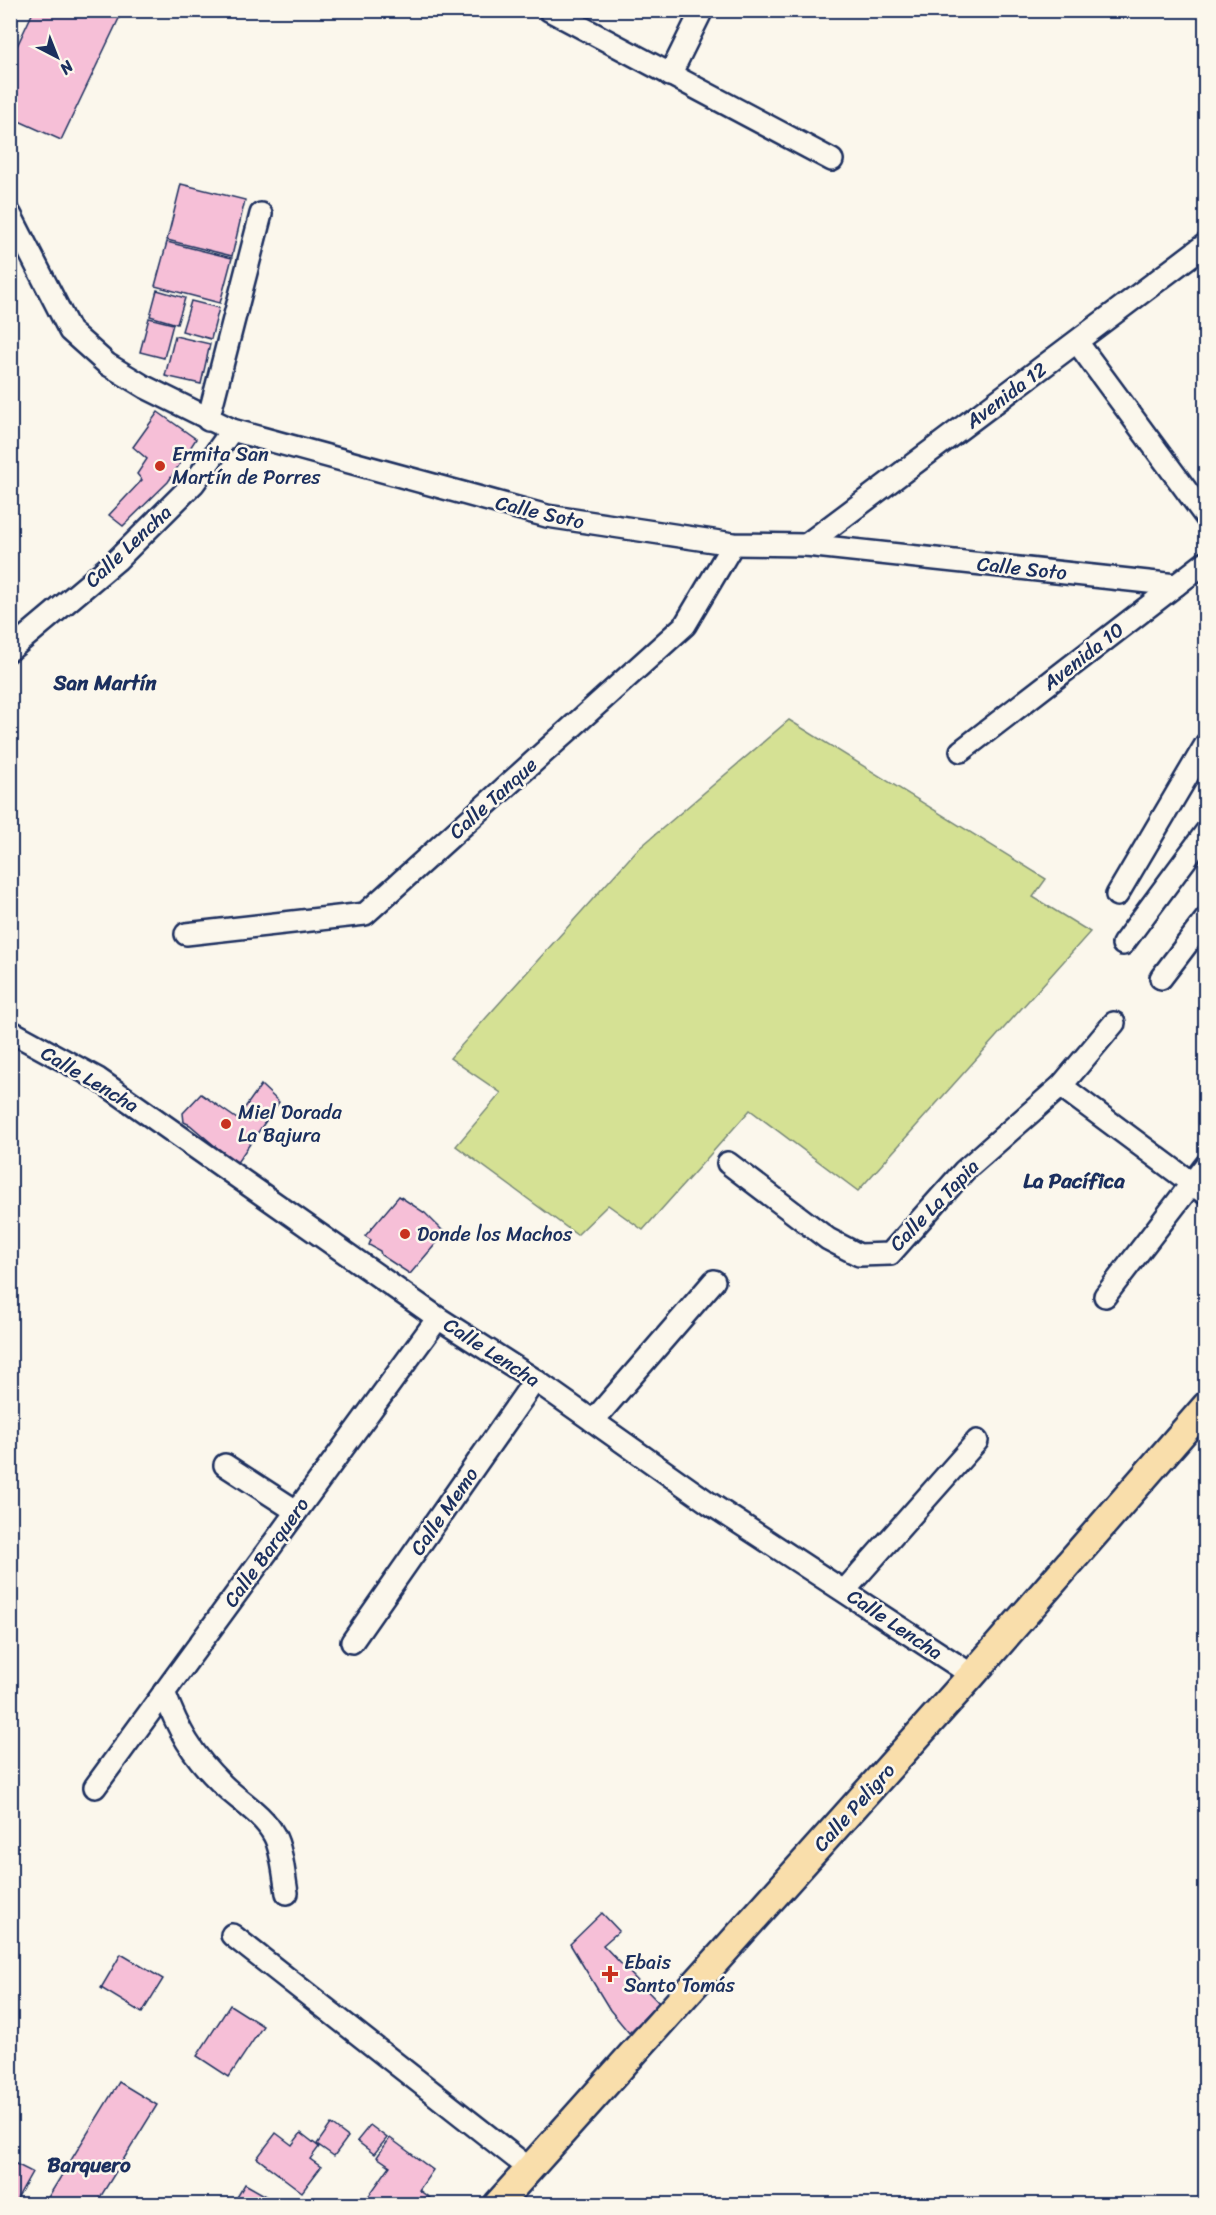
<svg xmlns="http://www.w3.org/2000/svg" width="1216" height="2215" font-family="Sriracha,sans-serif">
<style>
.green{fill:#d5e194;stroke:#788879;stroke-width:1.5}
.building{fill:#f6bfd7;stroke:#1b2f5e;stroke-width:1.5}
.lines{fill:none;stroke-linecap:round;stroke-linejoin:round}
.minor-casing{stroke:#1b2f5e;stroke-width:26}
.major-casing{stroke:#1b2f5e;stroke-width:32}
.minor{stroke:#fbf7ec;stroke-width:21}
.major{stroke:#f9deab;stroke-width:27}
.poi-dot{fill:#c8321e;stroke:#fbf7ec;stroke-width:2}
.labels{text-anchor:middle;stroke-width:5;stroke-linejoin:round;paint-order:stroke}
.street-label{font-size:20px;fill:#1b2f5e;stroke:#fbf7ec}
.poi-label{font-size:20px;fill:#1b2f5e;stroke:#fbf7ec;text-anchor:start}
.neighbourhood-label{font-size:21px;font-weight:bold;fill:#1b2f5e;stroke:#fbf7ec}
</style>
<rect width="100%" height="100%" fill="#fbf7ec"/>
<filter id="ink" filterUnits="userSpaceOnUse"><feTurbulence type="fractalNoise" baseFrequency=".0167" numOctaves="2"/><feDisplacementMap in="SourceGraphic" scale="12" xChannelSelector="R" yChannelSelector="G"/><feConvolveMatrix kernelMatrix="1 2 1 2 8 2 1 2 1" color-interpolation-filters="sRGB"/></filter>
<g filter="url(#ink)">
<path class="green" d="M789,720L1046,879L1033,897L1090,932L858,1191L750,1110L643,1230L608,1205L577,1235L456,1146L501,1093L450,1058L636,851Z"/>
<g class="building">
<path d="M34,10H123L61,140L10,117V61Z"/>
<path d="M181,184L245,200L232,256L167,240Z"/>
<path d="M167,242L232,258L220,303L155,286Z"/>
<path d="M157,290L185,298L177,324L150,316Z"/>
<path d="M191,301L219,308L211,339L182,331Z"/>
<path d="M149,318L173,324L164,358L140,352Z"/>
<path d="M175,336L210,344L201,384L165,376Z"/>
<path d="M158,412L196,439L168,482L123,526L109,515L142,480L137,474L147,459L133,447Z"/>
<path d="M261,1085L279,1102L236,1164L190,1125L184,1122L183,1113L201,1094L237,1119Z"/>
<path d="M399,1196L425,1213L445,1233L410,1274L381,1255L380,1251L369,1245L371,1240L365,1236Z"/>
<path d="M602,1913L619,1931L603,1945L659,2003L629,2033L610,2010L570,1944Z"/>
<path d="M121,1954L163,1979L142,2013L101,1988Z"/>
<path d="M230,2005L263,2026L229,2077L197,2056Z"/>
<path d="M119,2082L157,2105L96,2204H44Z"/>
<path d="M331,2124L348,2137L334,2156L317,2144Z"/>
<path d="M370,2125L387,2138L374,2154L357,2141Z"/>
<path d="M276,2133L292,2145L301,2133L319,2147L310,2159L321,2167L302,2192L257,2158Z"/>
<path d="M390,2138L433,2170L419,2190L431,2199L427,2204H363L390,2166L377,2157Z"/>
<path d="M10,2161L32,2172L14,2204H10Z"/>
<path d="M245,2184L275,2201L272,2204H233Z"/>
</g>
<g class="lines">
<defs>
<g id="minor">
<path d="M549,10L832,160"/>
<path d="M670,75L702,10"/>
<path d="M10,214L70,331L107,364L145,387L232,430L547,516L733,544L806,545L1176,585"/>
<path d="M1077,342L1206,517"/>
<path d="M208,420L261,214"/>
<path d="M806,545L1206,244"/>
<path d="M10,650L117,560L194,483L232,430"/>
<path d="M961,751L1206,562"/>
<path d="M1117,895L1206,744"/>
<path d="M186,934L365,914L685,625L733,544"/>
<path d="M1123,944L1206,832"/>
<path d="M1161,978L1206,919"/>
<path d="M10,1031L98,1079L438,1318L535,1380L709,1503L972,1675"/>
<path d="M1061,1086L1206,1194"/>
<path d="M728,1163L828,1239L859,1255L890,1254L964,1171L1061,1086L1114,1023"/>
<path d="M1105,1296L1206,1165"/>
<path d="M593,1421L714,1281"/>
<path d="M225,1465L296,1511"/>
<path d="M845,1590L977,1441"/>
<path d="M352,1642L535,1380"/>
<path d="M164,1692C178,1730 192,1755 222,1784C239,1801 262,1813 274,1835C282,1849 284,1876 287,1893"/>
<path d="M95,1787L438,1318"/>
<path d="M232,1935L530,2169"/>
</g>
<path id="major" d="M498,2204L972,1675L1206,1406"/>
</defs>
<use href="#minor" class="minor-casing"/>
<use href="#major" class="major-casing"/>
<use href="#minor" class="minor"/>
<use href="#major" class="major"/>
</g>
</g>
<g class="poi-dot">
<circle cx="160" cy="466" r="6"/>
<circle cx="226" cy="1124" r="6"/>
<circle cx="405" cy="1234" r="6"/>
<path d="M607 1965h6v6h6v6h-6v6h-6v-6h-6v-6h6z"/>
</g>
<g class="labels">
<g class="street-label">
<text transform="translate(1006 395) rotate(-37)" y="7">Avenida 12</text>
<text transform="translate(540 512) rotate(13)" y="7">Calle Soto</text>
<text transform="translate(128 546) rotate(-43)" y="7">Calle Lencha</text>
<text transform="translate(1022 568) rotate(6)" y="7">Calle Soto</text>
<text transform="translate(1083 656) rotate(-38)" y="7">Avenida 10</text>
<text transform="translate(493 798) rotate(-42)" y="7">Calle Tanque</text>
<text transform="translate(90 1079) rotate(31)" y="7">Calle Lencha</text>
<text transform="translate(934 1205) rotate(-46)" y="7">Calle La Tapia</text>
<text transform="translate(492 1352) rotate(33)" y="7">Calle Lencha</text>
<text transform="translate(444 1511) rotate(-55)" y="7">Calle Memo</text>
<text transform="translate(266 1552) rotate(-54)" y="7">Calle Barquero</text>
<text transform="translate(895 1624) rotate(34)" y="7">Calle Lencha</text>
<text transform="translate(854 1807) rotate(-48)" y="7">Calle Peligro</text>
</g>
<g class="poi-label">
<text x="172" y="461">Ermita San<tspan x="172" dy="23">Martín de Porres</tspan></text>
<text x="238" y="1119">Miel Dorada<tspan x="238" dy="23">La Bajura</tspan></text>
<text x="417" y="1241">Donde los Machos</text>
<text x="624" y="1969">Ebais<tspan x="624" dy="23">Santo Tomás</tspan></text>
</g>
<g class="neighbourhood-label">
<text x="105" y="690">San Martín</text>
<text x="1074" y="1188">La Pacífica</text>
<text x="89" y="2172">Barquero</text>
</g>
</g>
<rect width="1216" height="2215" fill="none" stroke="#fbf7ec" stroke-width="36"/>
<rect x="18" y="18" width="1180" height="2179" fill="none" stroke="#1b2f5e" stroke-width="2" filter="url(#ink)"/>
<g transform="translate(57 57) rotate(138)" stroke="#fbf7ec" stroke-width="4.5" paint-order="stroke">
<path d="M0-4.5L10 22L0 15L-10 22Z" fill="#1b2f5e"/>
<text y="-9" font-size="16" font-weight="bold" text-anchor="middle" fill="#1b2f5e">N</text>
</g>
</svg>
